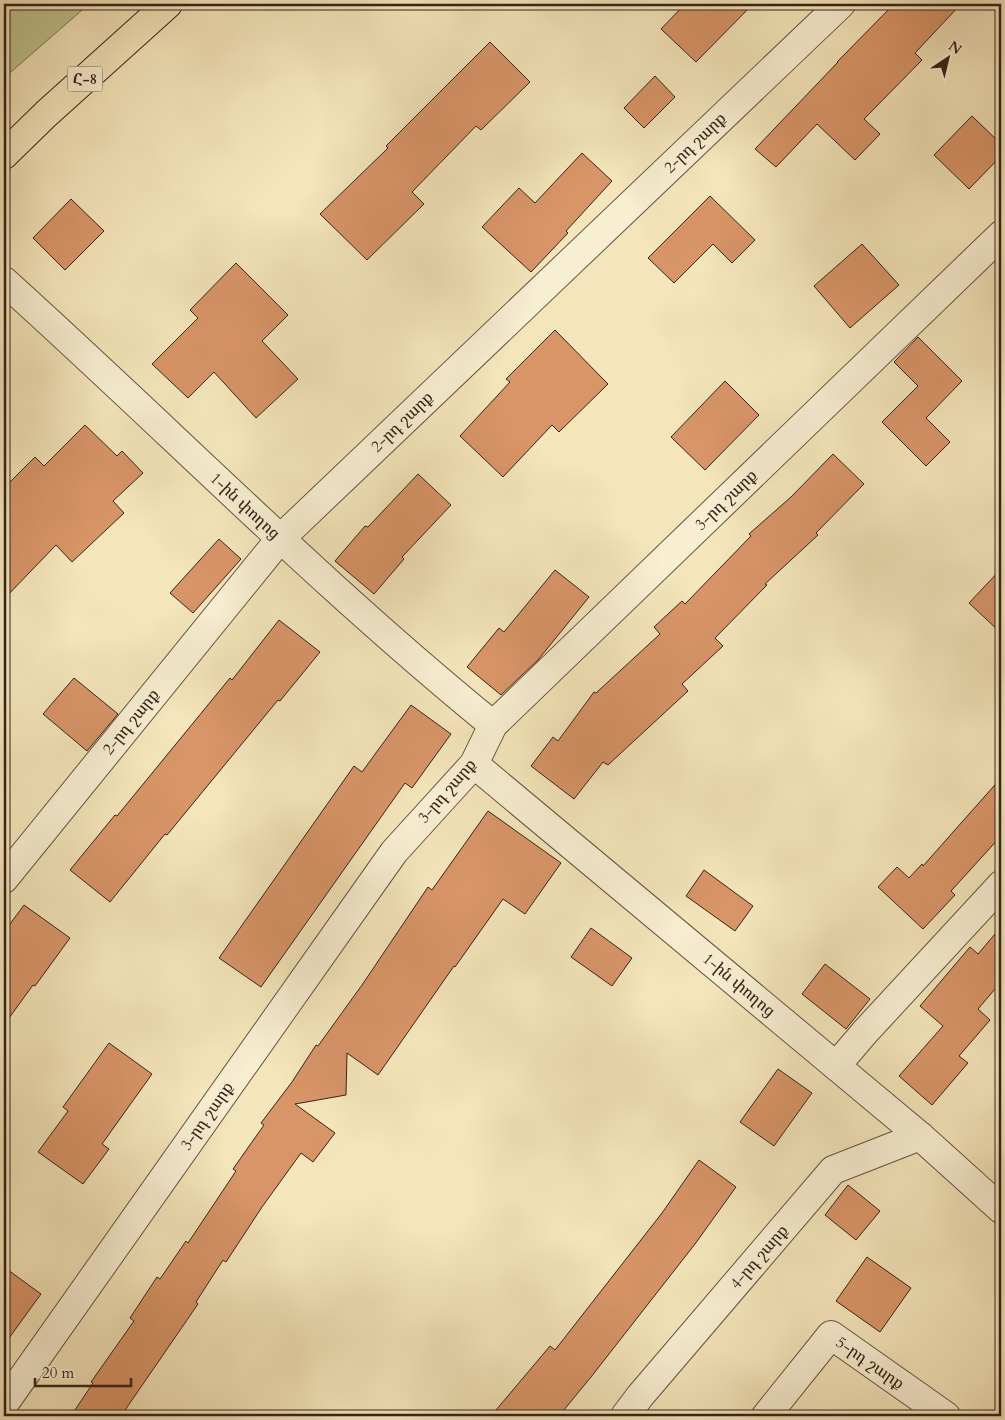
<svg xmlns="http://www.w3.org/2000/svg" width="1005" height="1420" viewBox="0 0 1005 1420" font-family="Cardo,'Noto Serif Armenian',serif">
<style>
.green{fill:#c1c38c;stroke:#7b7353}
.building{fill:#d89568;stroke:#35231a}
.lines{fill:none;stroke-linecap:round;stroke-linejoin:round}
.minor-casing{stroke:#655442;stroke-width:30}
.primary-casing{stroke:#35231a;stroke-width:30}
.minor{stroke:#f8eed2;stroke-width:28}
.primary{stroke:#f4e5ba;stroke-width:28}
.labels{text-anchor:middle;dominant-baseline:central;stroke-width:4.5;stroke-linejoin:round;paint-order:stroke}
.shield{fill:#f8eed2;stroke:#706051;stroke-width:1}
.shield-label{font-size:15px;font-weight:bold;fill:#35231a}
.street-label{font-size:16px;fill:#35231a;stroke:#f8eed2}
</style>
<rect width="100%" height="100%" fill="#f4e5ba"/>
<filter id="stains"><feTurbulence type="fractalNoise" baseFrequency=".004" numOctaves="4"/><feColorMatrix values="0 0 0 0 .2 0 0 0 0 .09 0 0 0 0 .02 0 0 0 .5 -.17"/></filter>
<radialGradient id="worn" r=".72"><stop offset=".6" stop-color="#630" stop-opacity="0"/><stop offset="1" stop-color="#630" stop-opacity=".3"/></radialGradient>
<polygon class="green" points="4,4 89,4 4,78"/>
<g class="building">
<polygon points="685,4 753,4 696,62 661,29"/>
<polygon points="894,4 961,4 915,53 922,60 864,119 880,134 855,160 817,124 776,167 755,149 838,62 837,62"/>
<polygon points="490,42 530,82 481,130 476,126 412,192 424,204 367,260 320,214 388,148 386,146"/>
<polygon points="655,76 675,97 644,128 624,108"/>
<polygon points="972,116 1001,144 1001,156 969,189 934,155"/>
<polygon points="582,153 612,181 566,231 568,233 531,272 482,227 519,188 535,203"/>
<polygon points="710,196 755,240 732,263 713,244 674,283 648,258"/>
<polygon points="71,199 104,231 65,270 33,238"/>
<polygon points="862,244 899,285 850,328 814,286"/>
<polygon points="236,263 288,315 262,341 298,379 256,418 214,372 188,398 152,364 198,318 190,310"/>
<polygon points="555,330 608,384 559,432 552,425 503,477 460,436 510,382 506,379"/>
<polygon points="918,337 962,381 926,418 950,442 926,466 882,422 918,386 894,362"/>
<polygon points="725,381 759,415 705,470 671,437"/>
<polygon points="85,425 117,456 122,451 143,473 113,501 124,513 72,562 56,545 4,599 4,488 35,457 44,466"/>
<polygon points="833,454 864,484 816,533 818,535 765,584 767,585 715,638 723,646 682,684 688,691 608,765 603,762 574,799 531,766 553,737 558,741 594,692 596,693 660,634 654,627 682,601 685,604 751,536 749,534 791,497"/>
<polygon points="418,474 451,505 402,557 404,559 374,594 335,561 365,526 368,527"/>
<polygon points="219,539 241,559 193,613 170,593"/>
<polygon points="1001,569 1001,633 969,603"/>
<polygon points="555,570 589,597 538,660 501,695 467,667 499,628 504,632"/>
<polygon points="279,620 320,652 280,701 278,700 167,835 165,834 110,902 70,870 115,815 117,816 230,678 232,680"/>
<polygon points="74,678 118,714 87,751 43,714"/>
<polygon points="411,705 451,734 412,788 405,783 261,987 219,958 354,766 362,772"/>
<polygon points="1001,778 1001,836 951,891 955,895 923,929 878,887 897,867 909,878 922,864 923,866"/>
<polygon points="488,811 561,863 525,914 503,899 455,967 454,966 378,1075 347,1053 346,1095 295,1104 335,1133 313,1162 301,1153 262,1207 226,1262 223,1260 196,1302 198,1304 121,1416 71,1416 93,1383 91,1382 134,1321 130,1318 157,1277 160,1279 186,1241 188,1243 236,1171 233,1169 264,1125 261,1123 292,1082 316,1045 318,1046 362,985 428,887 432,890"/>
<polygon points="704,870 753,906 735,931 686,896"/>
<polygon points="24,905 70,938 35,986 33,985 4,1025 4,932"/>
<polygon points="1001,927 1001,982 978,1009 990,1020 959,1056 968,1063 932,1105 899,1076 943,1026 920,1006 970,947 978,954"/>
<polygon points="591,928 632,958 612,986 571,957"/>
<polygon points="825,964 870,999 846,1029 802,994"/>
<polygon points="109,1043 152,1074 102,1144 109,1149 83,1184 38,1152 68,1111 63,1107"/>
<polygon points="778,1069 812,1093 774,1146 740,1122"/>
<polygon points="699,1160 736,1187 695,1244 591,1377 559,1416 491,1416 550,1346 555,1350 662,1213"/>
<polygon points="848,1185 880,1211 856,1240 825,1215"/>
<polygon points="867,1257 911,1288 880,1332 836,1301"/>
<polygon points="4,1267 41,1294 4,1345"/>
</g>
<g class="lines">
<defs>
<g id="minor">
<path d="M 4,281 C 167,428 322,586 493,725"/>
<polyline points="474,764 920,1136 1001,1209"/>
<polyline points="4,879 280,539 841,4"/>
<polyline points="836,1066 865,1032 1001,885"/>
<polyline points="4,1404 394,852 474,764 493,725 1001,235"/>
<polyline points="625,1416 640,1396 833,1170 920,1136"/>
<polyline points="766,1416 831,1335 946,1416"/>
</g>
<polyline id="primary" points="4,155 46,114 168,4"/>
</defs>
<use href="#minor" class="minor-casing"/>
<use href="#primary" class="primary-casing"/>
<use href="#minor" class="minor"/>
<use href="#primary" class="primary"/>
</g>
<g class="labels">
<rect class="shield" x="67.5" y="66.5" width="35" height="25" rx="4"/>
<g class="shield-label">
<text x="85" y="79">Հ-8</text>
</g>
<g class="street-label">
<text transform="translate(695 143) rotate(-44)">2-րդ շարք</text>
<text transform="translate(402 422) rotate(-44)">2-րդ շարք</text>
<text transform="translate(726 500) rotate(-44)">3-րդ շարք</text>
<text transform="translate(245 506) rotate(43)">1-ին փողոց</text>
<text transform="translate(131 722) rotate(-51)">2-րդ շարք</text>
<text transform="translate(447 791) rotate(-49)">3-րդ շարք</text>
<text transform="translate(739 985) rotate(40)">1-ին փողոց</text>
<text transform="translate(207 1116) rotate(-55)">3-րդ շարք</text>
<text transform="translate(759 1257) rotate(-49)">4-րդ շարք</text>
<text transform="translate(870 1363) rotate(35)">5-րդ շարք</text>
</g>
</g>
<rect width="1005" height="1420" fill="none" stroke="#f4e5ba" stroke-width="20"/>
<rect x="5" y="5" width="995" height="1410" fill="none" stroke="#35231a" stroke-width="2.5"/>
<rect x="10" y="10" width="985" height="1400" fill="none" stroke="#35231a"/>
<g transform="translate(948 58) rotate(35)" stroke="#f8eed2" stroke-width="4" paint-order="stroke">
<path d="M0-4L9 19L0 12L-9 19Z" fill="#35231a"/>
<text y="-8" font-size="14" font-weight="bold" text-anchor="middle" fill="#35231a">N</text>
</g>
<path d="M35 1378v8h96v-8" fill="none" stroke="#35231a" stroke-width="2.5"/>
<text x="42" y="1378" font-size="15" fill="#35231a" stroke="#f8eed2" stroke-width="4" paint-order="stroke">20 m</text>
<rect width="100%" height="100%" filter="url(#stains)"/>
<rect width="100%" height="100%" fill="url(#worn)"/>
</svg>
